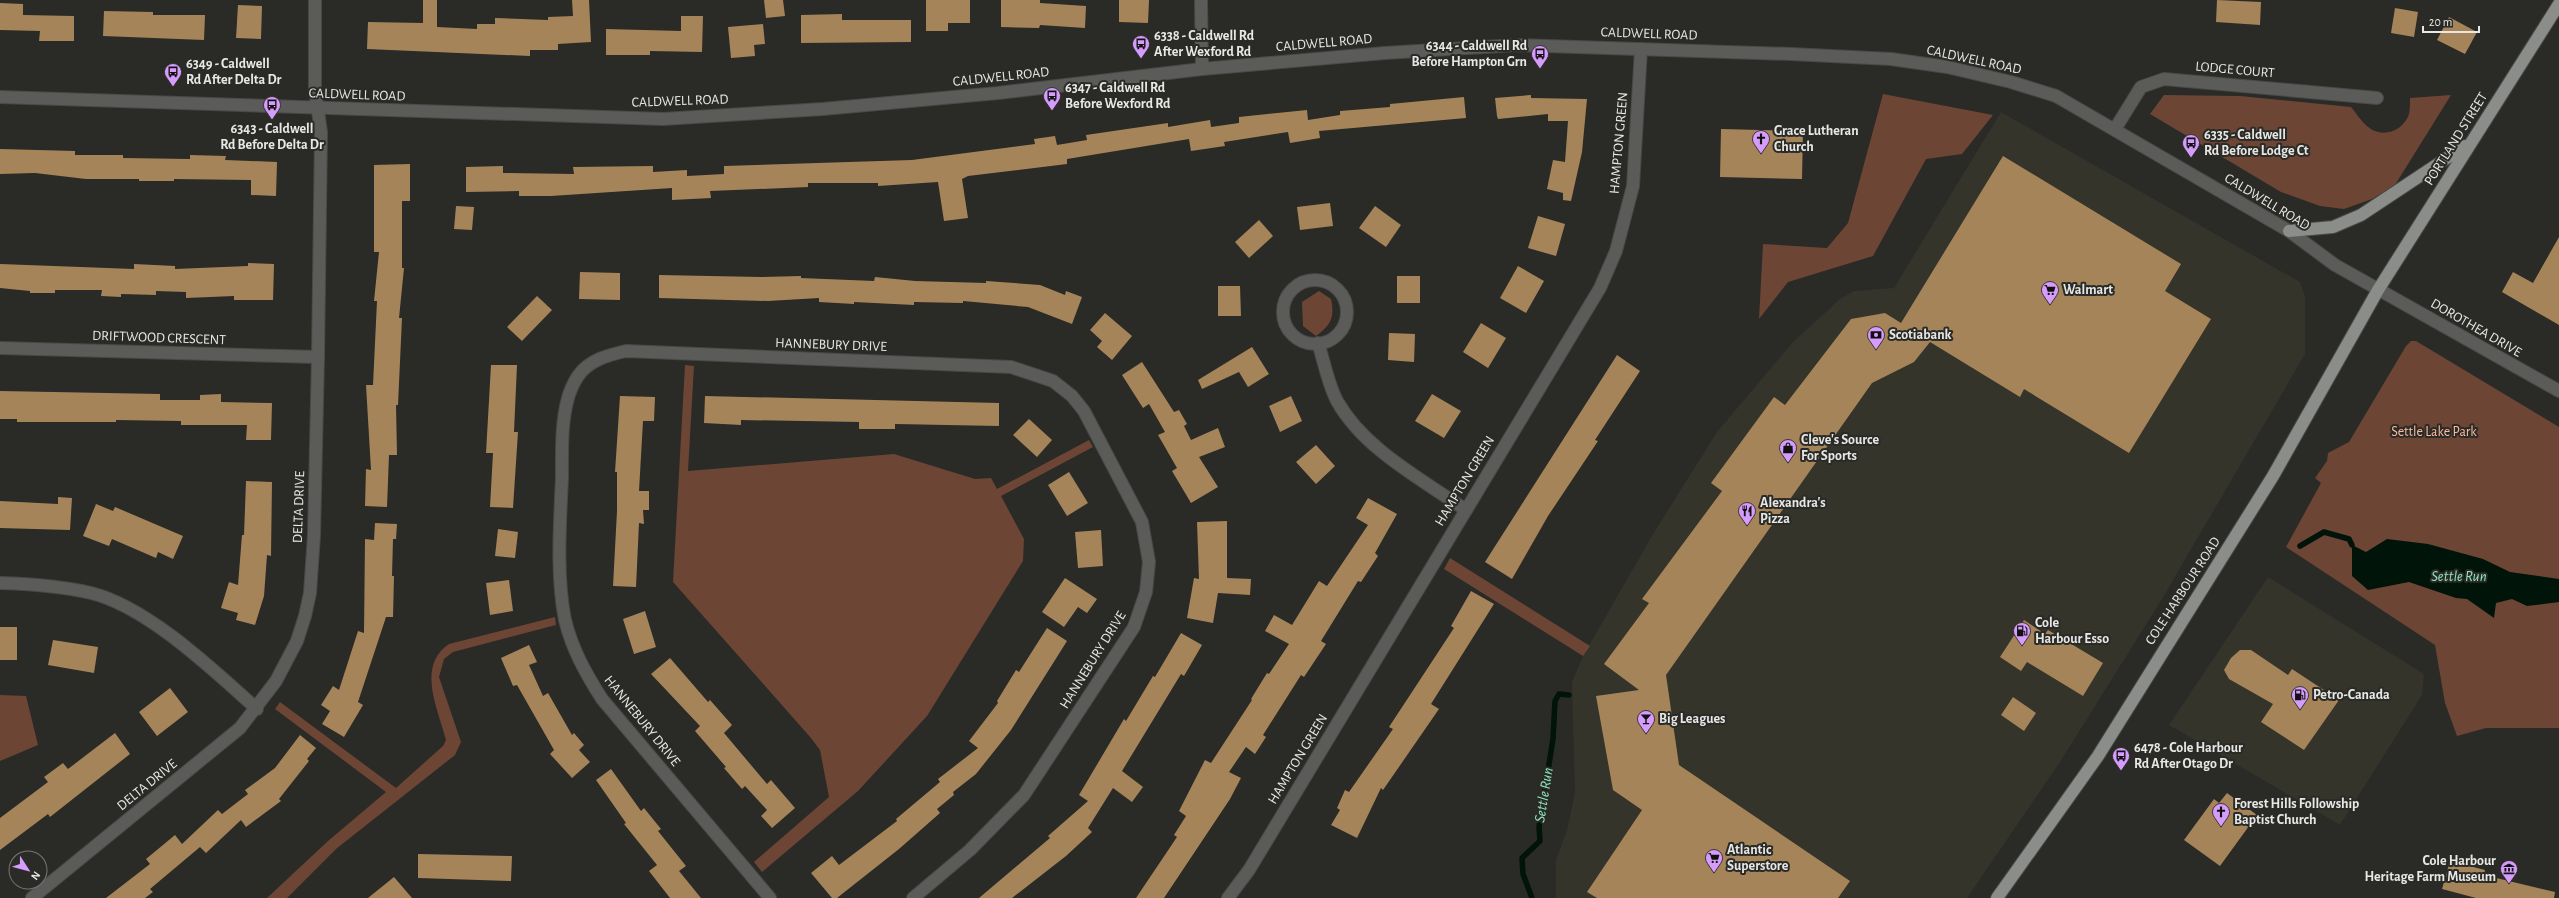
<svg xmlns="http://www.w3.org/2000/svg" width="2559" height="898" viewBox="0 0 2559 898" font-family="'Alegreya Sans',sans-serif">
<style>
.built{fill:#35342b}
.green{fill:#6d4535}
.water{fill:#001409}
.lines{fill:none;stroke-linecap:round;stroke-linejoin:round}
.stream{stroke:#001409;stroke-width:5.5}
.building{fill:#a68459}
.minor-casing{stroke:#484845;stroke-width:14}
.major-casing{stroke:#484845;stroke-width:14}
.minor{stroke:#5b5c5a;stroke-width:12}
.major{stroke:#8b8d8a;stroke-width:12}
.labels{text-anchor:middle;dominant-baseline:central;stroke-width:4;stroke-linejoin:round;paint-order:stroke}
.street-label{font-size:14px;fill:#e7e7e5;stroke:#2a2a27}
.poi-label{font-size:14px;font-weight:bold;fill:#e7e7e5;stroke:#2a2a27;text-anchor:start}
.park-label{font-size:14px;fill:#fcbca3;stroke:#2a2a27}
.water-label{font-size:15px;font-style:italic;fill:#8fe7bf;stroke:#2a2a27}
</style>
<rect width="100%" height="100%" fill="#2a2a27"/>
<g class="built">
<polygon points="2001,112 2300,282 2305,296 2305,354 2162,599 2060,762 1967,898 1556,898 1556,860 1567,830 1575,793 1572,682 1583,656 1653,534 1717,432 1792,343 1840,299 1854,291 1894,288"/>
<polygon points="2268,577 2424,674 2422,695 2340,825 2169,725"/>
</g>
<g class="green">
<polygon points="1883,94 1993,115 1962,154 1926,159 1873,256 1788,282 1759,319 1763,244 1827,248 1848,223"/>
<path d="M 2164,95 L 2240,96 L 2351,107 C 2356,113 2361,121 2367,126 C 2381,139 2403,132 2409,114 C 2410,109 2410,103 2410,98 L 2451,95 L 2395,185 L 2372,199 L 2344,209 L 2320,206 L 2281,192 L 2150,114 Z"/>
<path d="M 1319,291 L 1331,299 C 1335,317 1331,325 1316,336 L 1303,326 L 1302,302 Z"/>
<polygon points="2411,341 2416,341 2559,427 2559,728 2486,728 2457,736 2445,703 2435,645 2286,547 2321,483 2315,478 2327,461 2328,453 2349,442 2406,346"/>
<polygon points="685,365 694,366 688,471 894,454 975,479 991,478 997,489 1089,440 1093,447 1001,496 1024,539 1023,561 927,716 858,791 762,872 754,862 829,797 820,750 811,738 673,582"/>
<polygon points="1450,558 1590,646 1583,656 1444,569"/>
<path d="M 555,617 L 556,625 L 453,652 L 444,659 L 439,677 L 461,742 L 455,755 L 336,849 L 287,898 L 267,898 L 328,841 L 386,792 L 275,709 L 280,702 L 396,788 L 443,746 L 446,740 C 438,709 416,666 449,644 Z"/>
<polygon points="0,695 26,696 38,745 0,761"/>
</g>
<polygon class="water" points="2387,539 2428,544 2483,559 2510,572 2559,579 2559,602 2527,606 2512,599 2496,603 2494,618 2467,599 2456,598 2409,582 2368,590 2352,576 2352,545 2366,552"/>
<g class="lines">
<g class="stream">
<polyline points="2300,546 2324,532 2349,539 2352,545"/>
<polyline points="1532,898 1523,874 1522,858 1540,841 1539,827 1553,739 1555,701 1559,694 1569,695"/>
</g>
</g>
<g class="building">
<polygon points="423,0 437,0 437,27 477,29 477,24 495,24 495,18 548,20 548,17 573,16 572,0 589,0 591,42 558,44 558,50 530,50 530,56 367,49 368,22 423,23"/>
<polygon points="764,0 783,0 785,16 766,18"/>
<polygon points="926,0 970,0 970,23 948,23 948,31 926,31"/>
<polygon points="1001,0 1040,0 1040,3 1086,6 1085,28 1040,25 1039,28 1001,27"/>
<polygon points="1119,0 1149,0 1148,23 1119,22"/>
<polygon points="2217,0 2261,2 2260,25 2216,22"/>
<polygon points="0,3 23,4 23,15 74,16 74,41 39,41 40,31 0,30"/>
<polygon points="238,5 262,6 261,39 236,38"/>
<polygon points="2395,8 2418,12 2414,37 2391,33"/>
<polygon points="104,11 153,12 153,15 205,15 204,40 103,36"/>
<polygon points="842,14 842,20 911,20 911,42 801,43 801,15"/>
<polygon points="681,16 703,16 702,52 650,51 650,55 606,55 606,29 681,31"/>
<polygon points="2449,17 2477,32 2465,54 2437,40"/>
<polygon points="763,24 765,44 754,45 755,56 731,58 728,27"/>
<polygon points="1531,95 1531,98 1587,99 1582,152 1571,201 1563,200 1563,193 1547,189 1553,160 1565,162 1568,121 1548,121 1548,114 1498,119 1497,116 1495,98"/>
<polygon points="1464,97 1466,118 1319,131 1320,138 1290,143 1288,132 1224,142 1225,146 1191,151 1189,139 1067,159 1067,164 968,176 962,179 968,218 944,221 938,182 878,186 878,183 808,183 808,187 710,191 711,198 672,200 672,188 551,196 519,196 519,191 466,192 466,167 503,166 503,173 574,174 573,167 653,166 653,172 687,170 687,176 724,174 724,166 912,160 1035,144 1034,139 1055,136 1057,145 1087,140 1086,135 1168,123 1168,127 1210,120 1211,127 1239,123 1239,117 1307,110 1308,120 1340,115 1340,111 1390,107 1390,104"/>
<polygon points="1721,129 1803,131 1802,179 1720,177"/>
<polygon points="0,149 75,151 75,155 123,155 123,158 190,159 190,155 226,156 225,160 277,162 276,196 251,195 251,180 174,179 174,181 139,181 139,179 86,179 35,173 0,174"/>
<polygon points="2003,156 2181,264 2165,291 2211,319 2129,453 2024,389 2020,397 1930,342 1914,362 1872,383 1666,675 1679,765 1850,881 1838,898 1597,898 1587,892 1642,810 1613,790 1596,696 1639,690 1604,664 1649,603 1642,599 1722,491 1711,483 1774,397 1785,405 1851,319 1885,313 1901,323"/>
<polygon points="410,164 410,201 402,201 402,268 404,268 399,318 402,318 398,405 396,405 397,455 389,455 387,507 365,506 366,469 371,470 366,385 373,385 377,301 374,301 379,252 374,252 374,165"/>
<polygon points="1330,203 1333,226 1300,230 1297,207"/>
<polygon points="456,206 474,207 472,230 454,229"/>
<polygon points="1375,206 1401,225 1386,247 1359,228"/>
<polygon points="1538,216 1565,224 1556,256 1528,248"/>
<polygon points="1259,220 1273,236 1249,258 1235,242"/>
<polygon points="2559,237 2559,325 2502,292 2513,272 2533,283"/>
<polygon points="248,263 274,264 273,300 234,300 234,296 186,298 186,292 156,291 156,295 121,294 121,297 101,296 102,290 55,290 55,293 30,293 30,291 0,288 0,264 134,269 134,264 175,266 175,269 248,266"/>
<polygon points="1518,266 1544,281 1526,313 1500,298"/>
<polygon points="580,272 620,273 620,300 579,299"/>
<polygon points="659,275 761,277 801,276 801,278 874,281 875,277 915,281 986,283 986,281 1040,285 1065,295 1066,291 1082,297 1072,324 1028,307 963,301 963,303 914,302 914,305 854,302 854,304 819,302 819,298 768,301 659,298"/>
<rect x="1397" y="276" width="23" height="27"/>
<polygon points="1218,286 1240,286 1241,316 1218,316"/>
<polygon points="537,296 552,310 522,341 507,327"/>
<polygon points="1105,313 1132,336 1112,360 1097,347 1102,341 1090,330"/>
<polygon points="1481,323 1506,338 1488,368 1463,352"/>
<polygon points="1389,333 1415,334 1414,362 1388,360"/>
<polygon points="1252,347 1269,374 1248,387 1239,372 1202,389 1198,380"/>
<polygon points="1617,355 1640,371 1595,440 1598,441 1548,516 1512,579 1485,562"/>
<polygon points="1142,362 1174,412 1179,410 1187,424 1184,426 1191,440 1218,428 1225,447 1199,457 1218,487 1191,503 1172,471 1177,468 1158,435 1165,432 1149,404 1143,408 1122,375"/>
<polygon points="491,365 517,365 514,432 518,432 513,508 490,507 493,453 486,453"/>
<polygon points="0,391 160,394 160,400 200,400 200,395 221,394 221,402 272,403 271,440 246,440 247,425 181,425 181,421 116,420 116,422 17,422 17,419 0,419"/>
<polygon points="1432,394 1461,411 1444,438 1415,421"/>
<polygon points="620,396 655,397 654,421 643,421 639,491 649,491 649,510 643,510 644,524 639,523 636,587 613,586 617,511 617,472 615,472"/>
<polygon points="705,396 999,403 999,426 895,424 895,429 859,429 859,422 741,420 741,425 704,423"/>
<polygon points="1291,396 1302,421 1280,432 1269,406"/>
<polygon points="1029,419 1052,440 1037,457 1013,435"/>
<polygon points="1316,445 1335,466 1316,484 1296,462"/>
<polygon points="1069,472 1088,503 1067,516 1048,485"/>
<polygon points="246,481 272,482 271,556 267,555 264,596 255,625 236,620 238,613 221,608 229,582 238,585 242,535 244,535"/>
<polygon points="58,497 72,498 70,530 0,528 0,501 58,504"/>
<polygon points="1368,498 1397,514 1375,553 1378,556 1361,582 1358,581 1321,641 1326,644 1304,677 1301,675 1263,735 1266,737 1255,754 1246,747 1229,772 1241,778 1230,799 1164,898 1136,898 1177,837 1174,835 1186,816 1179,811 1205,760 1211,763 1252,700 1251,699 1267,673 1269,674 1289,644 1265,631 1274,615 1292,625 1319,581 1327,586 1368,525 1356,518"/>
<polygon points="96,504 113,511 115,507 183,536 173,559 158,552 156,558 112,539 109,546 83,536"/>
<polygon points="1227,521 1227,578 1251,579 1250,595 1218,593 1213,623 1187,618 1194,578 1199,579 1197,522"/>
<polygon points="375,523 397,524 396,539 393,539 392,576 394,576 393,617 386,617 358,702 363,705 344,737 322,724 330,711 321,705 333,686 339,690 358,631 364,633 365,539 374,540"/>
<polygon points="498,529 518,532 515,558 495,556"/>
<polygon points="1101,530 1103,566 1078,568 1075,532"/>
<polygon points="1065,578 1097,599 1087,613 1078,607 1064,627 1042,612"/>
<polygon points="509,580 513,611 490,615 486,583"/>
<polygon points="1471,591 1494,604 1431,704 1439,709 1383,790 1381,788 1357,838 1331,825 1340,810 1337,808 1345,790 1349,792 1393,729 1389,727 1454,628 1451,626"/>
<polygon points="645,611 656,647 634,654 623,619"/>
<polygon points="2024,620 2045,634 2048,630 2103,663 2083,696 2027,662 2021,671 2000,657"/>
<rect x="0" y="627" width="17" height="33"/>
<polygon points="1047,628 1067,641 1011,730 976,774 953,792 954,795 937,809 940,813 899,849 837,898 832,898 811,873 832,856 839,865 897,821 896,819 940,782 938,779 978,748 969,741 998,703 997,701 1016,670 1019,672"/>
<polygon points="1181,633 1202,645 1184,676 1181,674 1122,771 1143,787 1132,802 1113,788 1088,828 1092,832 1066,856 1012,898 979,898 1050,838 1048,836 1088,801 1079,795 1124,719 1126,721 1153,676 1155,677"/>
<polygon points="53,640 98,647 94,673 48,665"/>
<polygon points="529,645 537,662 529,665 543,696 548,693 572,735 574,733 584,745 579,750 590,762 572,778 550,754 554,750 517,685 513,686 501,658"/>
<polygon points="2240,650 2251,650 2288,675 2292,669 2339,700 2304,750 2261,722 2273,704 2229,679 2224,670 2231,658"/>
<polygon points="670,658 708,702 710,700 732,725 724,733 767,784 771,780 795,808 772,828 761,816 767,810 745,786 742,789 724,768 726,767 695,731 700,726 651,674"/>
<polygon points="170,688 188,712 157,736 139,712"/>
<polygon points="2013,697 2036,713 2024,731 2001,715"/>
<polygon points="115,733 130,754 50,817 48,814 0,850 0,818 48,782 44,777 63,763 68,769"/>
<polygon points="300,735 316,748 307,759 309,761 279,799 281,801 246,827 241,820 206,853 200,847 150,889 153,892 145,898 106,898 150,864 146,859 175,835 182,844 218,810 222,814 248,794 245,790 275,768"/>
<polygon points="611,769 641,811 644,808 661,829 658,831 686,866 679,871 701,898 670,898 649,871 657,865 624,824 626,823 596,780"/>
<polygon points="2227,793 2257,815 2220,866 2184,840 2214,799 2219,803"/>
<polygon points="418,854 512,856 511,881 418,878"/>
<polygon points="2450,861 2485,870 2484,875 2555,892 2554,898 2476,898 2442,889"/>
<polygon points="394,877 412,898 368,898"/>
</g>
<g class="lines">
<defs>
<g id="minor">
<polyline points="1201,0 1202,69"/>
<polyline points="0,97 663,119 823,109 998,93 1202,69 1385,53 1516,45 1791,54 1891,59 1947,67 2011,82 2056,96 2289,231 2335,265 2559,391"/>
<polyline points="2115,129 2141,87 2164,79 2377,98"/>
<circle cx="1315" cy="312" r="32"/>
<path d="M 1318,343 C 1324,361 1328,384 1337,401 C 1364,449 1421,479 1466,510"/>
<polyline points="0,348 318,357"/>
<path d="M 0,583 C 30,584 62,586 91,593 C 148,607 213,670 257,709"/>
<polyline points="32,898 240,728 276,681 297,641 305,616 310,593 314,535 318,357 321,132 315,90 315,0"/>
<path d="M 770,898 L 602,699 C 586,674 572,649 565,620 C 556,575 560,523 562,477 C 562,451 561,423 568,398 C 570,391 574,382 578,376 C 589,360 608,355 626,351 L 1011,367 L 1053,381 L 1072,396 L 1084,411 L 1142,522 L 1149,562 L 1146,592 L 1134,627 L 1024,795 L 970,850 L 913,898"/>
<polyline points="1228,898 1249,870 1600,288 1616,251 1633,186 1641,49"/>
</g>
<g id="major">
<polyline points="2289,231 2333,227 2361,215 2465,146"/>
<polyline points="1997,898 2098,756 2273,476 2378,290 2559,4"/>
</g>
</defs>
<use href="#minor" class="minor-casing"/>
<use href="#major" class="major-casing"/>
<use href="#minor" class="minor"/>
<use href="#major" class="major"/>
</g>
<defs>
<symbol id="bus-pin" viewBox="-11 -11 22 30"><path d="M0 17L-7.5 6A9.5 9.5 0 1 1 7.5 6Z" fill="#d59cfb" stroke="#2a2a27"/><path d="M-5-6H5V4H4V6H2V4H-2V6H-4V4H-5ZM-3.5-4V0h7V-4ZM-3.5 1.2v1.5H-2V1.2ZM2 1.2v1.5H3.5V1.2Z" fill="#111"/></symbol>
<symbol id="church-pin" viewBox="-11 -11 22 30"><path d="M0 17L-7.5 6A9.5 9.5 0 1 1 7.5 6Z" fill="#d59cfb" stroke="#2a2a27"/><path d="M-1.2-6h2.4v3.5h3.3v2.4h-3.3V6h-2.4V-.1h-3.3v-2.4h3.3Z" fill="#111"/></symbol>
<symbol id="supermarket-pin" viewBox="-11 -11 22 30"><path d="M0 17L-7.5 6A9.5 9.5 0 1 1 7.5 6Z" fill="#d59cfb" stroke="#2a2a27"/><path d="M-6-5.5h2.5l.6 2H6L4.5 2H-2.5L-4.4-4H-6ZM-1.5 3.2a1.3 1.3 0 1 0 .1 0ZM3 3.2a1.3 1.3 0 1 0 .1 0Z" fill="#111"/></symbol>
<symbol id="bank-pin" viewBox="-11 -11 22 30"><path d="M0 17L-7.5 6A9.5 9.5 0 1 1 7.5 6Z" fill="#d59cfb" stroke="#2a2a27"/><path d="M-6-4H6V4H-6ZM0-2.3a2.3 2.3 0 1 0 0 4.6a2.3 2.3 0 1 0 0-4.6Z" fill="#111"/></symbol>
<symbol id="shop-pin" viewBox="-11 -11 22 30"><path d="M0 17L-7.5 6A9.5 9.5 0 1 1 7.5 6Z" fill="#d59cfb" stroke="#2a2a27"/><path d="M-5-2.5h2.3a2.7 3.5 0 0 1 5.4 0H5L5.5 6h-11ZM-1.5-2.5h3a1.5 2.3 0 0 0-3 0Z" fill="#111"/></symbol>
<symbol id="restaurant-pin" viewBox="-11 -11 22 30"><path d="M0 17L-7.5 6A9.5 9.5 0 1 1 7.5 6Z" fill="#d59cfb" stroke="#2a2a27"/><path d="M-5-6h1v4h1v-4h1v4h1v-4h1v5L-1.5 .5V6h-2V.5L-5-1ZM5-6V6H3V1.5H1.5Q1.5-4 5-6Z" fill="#111"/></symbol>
<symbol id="fuel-pin" viewBox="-11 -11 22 30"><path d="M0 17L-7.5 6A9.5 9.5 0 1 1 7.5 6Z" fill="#d59cfb" stroke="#2a2a27"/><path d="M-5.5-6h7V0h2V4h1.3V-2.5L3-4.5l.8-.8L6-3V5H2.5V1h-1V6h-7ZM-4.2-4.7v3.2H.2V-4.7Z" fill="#111"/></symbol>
<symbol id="bar-pin" viewBox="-11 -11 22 30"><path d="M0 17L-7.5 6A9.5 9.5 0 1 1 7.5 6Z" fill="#d59cfb" stroke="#2a2a27"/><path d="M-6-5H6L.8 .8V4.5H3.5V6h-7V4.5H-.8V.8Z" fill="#111"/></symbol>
<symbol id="museum-pin" viewBox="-11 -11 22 30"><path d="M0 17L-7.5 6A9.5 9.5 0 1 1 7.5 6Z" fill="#d59cfb" stroke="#2a2a27"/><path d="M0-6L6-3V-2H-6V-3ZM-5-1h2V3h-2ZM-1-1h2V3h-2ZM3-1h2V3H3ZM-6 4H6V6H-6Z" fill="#111"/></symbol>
</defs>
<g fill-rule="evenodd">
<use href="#bus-pin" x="1131" y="34" width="20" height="27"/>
<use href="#bus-pin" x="1530" y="44" width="20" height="27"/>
<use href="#bus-pin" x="163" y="62" width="20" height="27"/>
<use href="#bus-pin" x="1042" y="86" width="20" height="27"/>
<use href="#bus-pin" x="262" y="95" width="20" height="27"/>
<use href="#church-pin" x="1751" y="129" width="20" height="27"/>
<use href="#bus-pin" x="2181" y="133" width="20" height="27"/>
<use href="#supermarket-pin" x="2040" y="280" width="20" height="27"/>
<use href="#bank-pin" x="1866" y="325" width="20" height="27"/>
<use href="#shop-pin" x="1778" y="438" width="20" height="27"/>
<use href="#restaurant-pin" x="1737" y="501" width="20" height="27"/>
<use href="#fuel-pin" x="2012" y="621" width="20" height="27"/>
<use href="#fuel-pin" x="2290" y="685" width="20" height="27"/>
<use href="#bar-pin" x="1636" y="709" width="20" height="27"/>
<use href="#bus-pin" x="2111" y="746" width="20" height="27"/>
<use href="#church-pin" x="2211" y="802" width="20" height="27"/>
<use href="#supermarket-pin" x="1704" y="848" width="20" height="27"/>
<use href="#museum-pin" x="2499" y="859" width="20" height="27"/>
</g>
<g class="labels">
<g class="street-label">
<text transform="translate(1649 34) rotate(2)">CALDWELL ROAD</text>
<text transform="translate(1324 43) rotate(-5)">CALDWELL ROAD</text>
<text transform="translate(1974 60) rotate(12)">CALDWELL ROAD</text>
<text transform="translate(2235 70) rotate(5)">LODGE COURT</text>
<text transform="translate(1001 77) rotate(-6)">CALDWELL ROAD</text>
<text transform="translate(357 95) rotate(2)">CALDWELL ROAD</text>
<text transform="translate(680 101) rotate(-2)">CALDWELL ROAD</text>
<text transform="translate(2456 139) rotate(-58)">PORTLAND STREET</text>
<text transform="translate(1619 143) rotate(-85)">HAMPTON GREEN</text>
<text transform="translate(2267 202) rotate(31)">CALDWELL ROAD</text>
<text transform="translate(2476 328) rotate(30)">DOROTHEA DRIVE</text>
<text transform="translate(159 338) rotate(2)">DRIFTWOOD CRESCENT</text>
<text transform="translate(831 345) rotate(2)">HANNEBURY DRIVE</text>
<text transform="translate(1465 481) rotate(-59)">HAMPTON GREEN</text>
<text transform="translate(299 507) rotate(-88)">DELTA DRIVE</text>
<text transform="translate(2183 591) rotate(-57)">COLE HARBOUR ROAD</text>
<text transform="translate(1093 660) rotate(-58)">HANNEBURY DRIVE</text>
<text transform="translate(642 721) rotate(51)">HANNEBURY DRIVE</text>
<text transform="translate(1298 759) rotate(-59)">HAMPTON GREEN</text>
<text transform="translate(147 785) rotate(-39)">DELTA DRIVE</text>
</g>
<g class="poi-label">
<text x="1154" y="36">6338 - Caldwell Rd<tspan x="1154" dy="16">After Wexford Rd</tspan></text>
<text x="1527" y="46" text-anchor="end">6344 - Caldwell Rd<tspan x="1527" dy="16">Before Hampton Grn</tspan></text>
<text x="186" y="64">6349 - Caldwell<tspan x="186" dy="16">Rd After Delta Dr</tspan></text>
<text x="1065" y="88">6347 - Caldwell Rd<tspan x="1065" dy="16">Before Wexford Rd</tspan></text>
<text x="272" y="129" text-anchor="middle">6343 - Caldwell<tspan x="272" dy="16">Rd Before Delta Dr</tspan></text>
<text x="1774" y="131">Grace Lutheran<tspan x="1774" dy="16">Church</tspan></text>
<text x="2204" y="135">6335 - Caldwell<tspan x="2204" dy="16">Rd Before Lodge Ct</tspan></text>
<text x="2063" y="290">Walmart</text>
<text x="1889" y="335">Scotiabank</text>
<text x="1801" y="440">Cleve's Source<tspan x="1801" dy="16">For Sports</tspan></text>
<text x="1760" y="503">Alexandra's<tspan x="1760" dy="16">Pizza</tspan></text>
<text x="2035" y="623">Cole<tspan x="2035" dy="16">Harbour Esso</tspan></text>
<text x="2313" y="695">Petro-Canada</text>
<text x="1659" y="719">Big Leagues</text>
<text x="2134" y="748">6478 - Cole Harbour<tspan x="2134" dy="16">Rd After Otago Dr</tspan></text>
<text x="2234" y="804">Forest Hills Followship<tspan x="2234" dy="16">Baptist Church</tspan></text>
<text x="1727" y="850">Atlantic<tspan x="1727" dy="16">Superstore</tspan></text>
<text x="2496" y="861" text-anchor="end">Cole Harbour<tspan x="2496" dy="16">Heritage Farm Museum</tspan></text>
</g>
<g class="park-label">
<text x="2434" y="432">Settle Lake Park</text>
</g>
<g class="water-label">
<text x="2459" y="576">Settle Run</text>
<text transform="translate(1544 795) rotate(-81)">Settle Run</text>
</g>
</g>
<g transform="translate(28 870) rotate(126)"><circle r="19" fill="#2a2a27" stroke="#767673"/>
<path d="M0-3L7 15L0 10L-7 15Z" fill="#d59cfb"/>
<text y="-6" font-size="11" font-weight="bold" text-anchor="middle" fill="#e7e7e5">N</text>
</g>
<path d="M2423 26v6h56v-6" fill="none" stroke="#e7e7e5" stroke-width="2"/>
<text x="2429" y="26" font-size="12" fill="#e7e7e5" stroke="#2a2a27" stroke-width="3" paint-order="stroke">20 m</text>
</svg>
